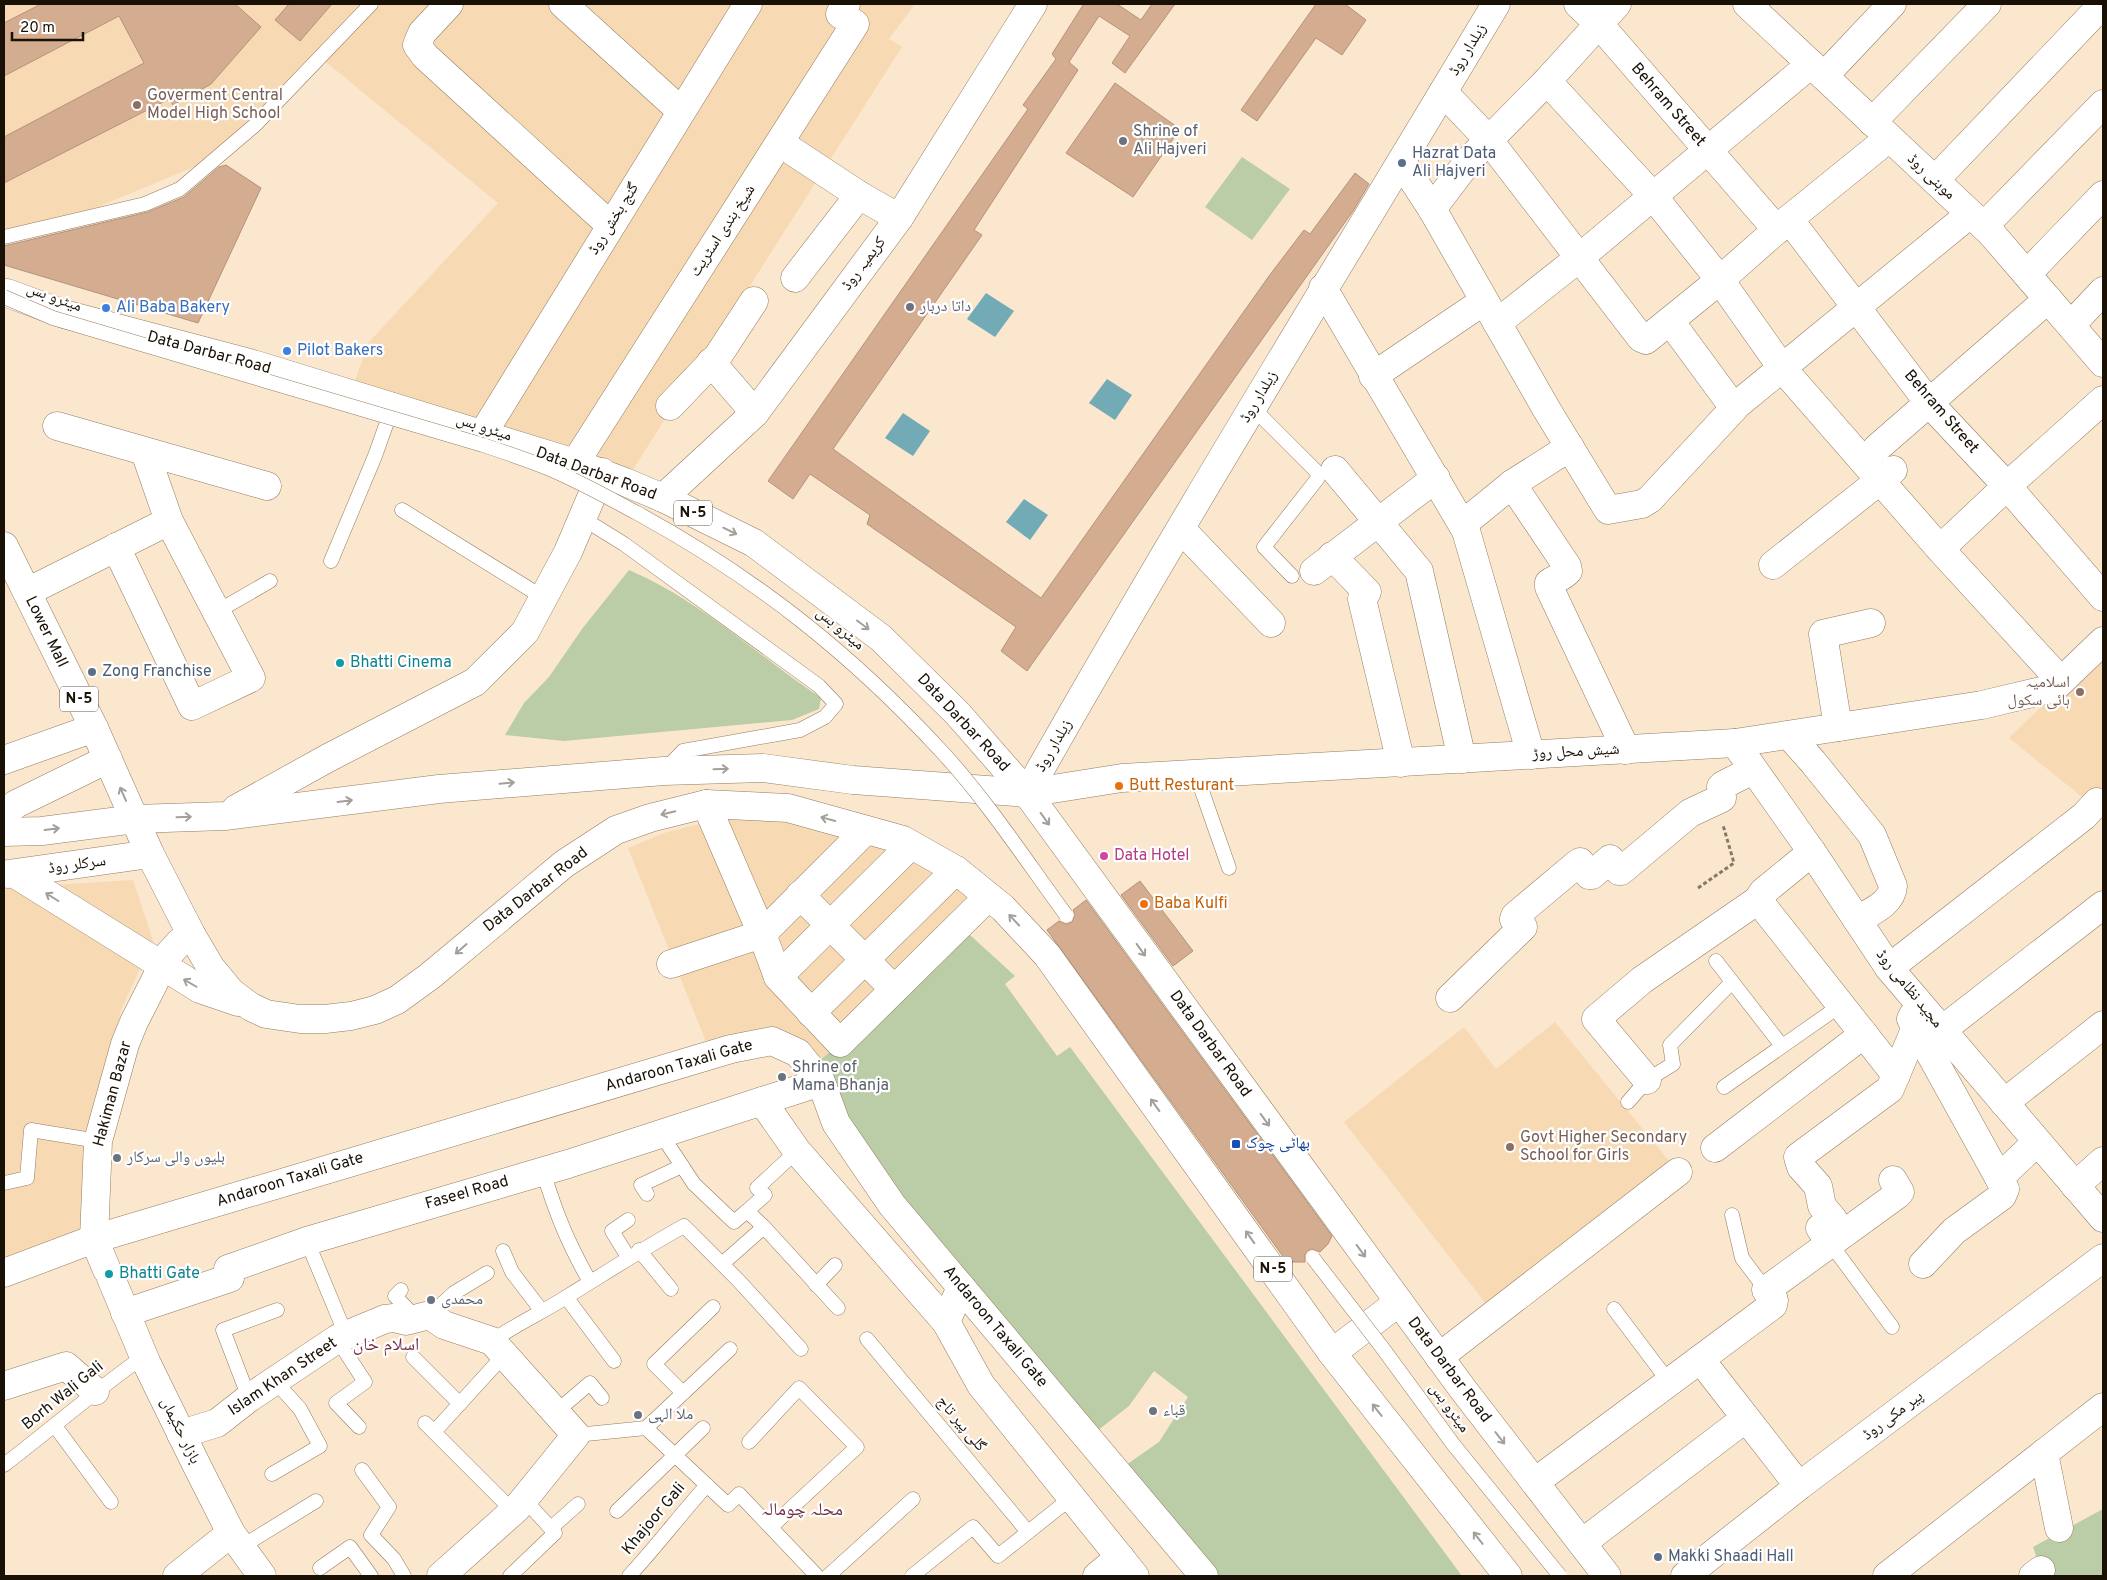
<svg xmlns="http://www.w3.org/2000/svg" width="2107" height="1580" viewBox="0 0 2107 1580" font-family="Overpass,'Noto Naskh Arabic',sans-serif">
<style>
.built{fill:#f7dab4}
.green{fill:#bacda6}
.water{fill:#72aab6}
.building{fill:#d4ac8f;stroke:#b3937d}
.lines{fill:none;stroke-linecap:round;stroke-linejoin:round}
.lane-casing{stroke:#927c5f;stroke-width:15}
.street-casing{stroke:#927c5f;stroke-width:29}
.secondary-casing{stroke:#927c5f;stroke-width:29}
.primary-casing{stroke:#927c5f;stroke-width:29}
.path{stroke:#877967;stroke-width:3;stroke-dasharray:4 2.5;stroke-linecap:butt}
.lane{stroke:#fff;stroke-width:14}
.street{stroke:#fff;stroke-width:28}
.secondary{stroke:#fff;stroke-width:28}
.primary{stroke:#fff;stroke-width:28}
.lane-bridge-casing{stroke:#927c5f;stroke-width:15;stroke-linecap:butt}
.lane-bridge{stroke:#fff;stroke-width:14}
.oneway{stroke:#a3a09b}
.education-dot{fill:#8d6e63;stroke:#fff;stroke-width:2}
.worship-dot{fill:#6b7280;stroke:#fff;stroke-width:2}
.service-dot{fill:#5c6f8a;stroke:#fff;stroke-width:2}
.shop-dot{fill:#3f7fe0;stroke:#fff;stroke-width:2}
.culture-dot{fill:#0f9aa8;stroke:#fff;stroke-width:2}
.food-dot{fill:#e8710a;stroke:#fff;stroke-width:2}
.hotel-dot{fill:#d1479c;stroke:#fff;stroke-width:2}
.transit-dot{fill:#1a4fb4;stroke:#fff;stroke-width:2}
.labels{text-anchor:middle;dominant-baseline:central;stroke-width:4.5;stroke-linejoin:round;paint-order:stroke}
.shield{fill:#fff;stroke:#5e5851;stroke-width:1}
.shield-label{font-size:15px;font-weight:bold;fill:#191106}
.street-label{font-size:16px;fill:#191106;stroke:#fff}
.education-label{font-size:16px;fill:#785e54;stroke:#fff;text-anchor:start}
.worship-label{font-size:16px;fill:#5b616d;stroke:#fff;text-anchor:start}
.service-label{font-size:16px;fill:#4e5e75;stroke:#fff;text-anchor:start}
.shop-label{font-size:16px;fill:#366cbe;stroke:#fff;text-anchor:start}
.culture-label{font-size:16px;fill:#0d838f;stroke:#fff;text-anchor:start}
.food-label{font-size:16px;fill:#c56008;stroke:#fff;text-anchor:start}
.hotel-label{font-size:16px;fill:#b23c85;stroke:#fff;text-anchor:start}
.transit-label{font-size:16px;fill:#164399;stroke:#fff;text-anchor:start}
.neighbourhood-label{font-size:18px;fill:#763046;stroke:#fff}
</style>
<rect width="100%" height="100%" fill="#fbe7ce"/>
<g class="built">
<polygon points="4,4 915,4 889,39 902,47 625,482 350,394 369,342 498,203 316,54 223,155 4,246"/>
<polygon points="2103,646 2103,814 2009,738"/>
<polygon points="738,814 851,825 988,897 840,1043 810,1069 798,1053 711,1054 628,848 664,833"/>
<polygon points="133,880 153,940 121,1010 98,1141 94,1239 4,1273 4,888"/>
<polygon points="1555,1022 1678,1172 1494,1314 1344,1122 1464,1027 1496,1069"/>
</g>
<g class="green">
<polygon points="1242,157 1290,189 1252,240 1205,207"/>
<path d="M 629,570 C 701,601 757,655 821,698 L 819,709 L 792,720 L 564,741 L 505,735 L 524,703 L 549,677 L 582,629 Z"/>
<polygon points="959,925 1015,976 1005,984 1057,1056 1070,1047 1462,1576 1204,1576 1116,1472 1159,1442 1188,1397 1154,1371 1129,1406 1088,1438 892,1205 810,1069 840,1043"/>
<polygon points="2103,1509 2103,1576 2043,1576 2033,1547"/>
</g>
<g class="water">
<polygon points="986,293 1014,311 995,337 967,319"/>
<polygon points="1107,379 1132,395 1115,420 1089,403"/>
<polygon points="903,413 930,431 913,456 885,438"/>
<polygon points="1024,499 1048,515 1030,540 1006,522"/>
</g>
<g class="building">
<polygon points="41,4 235,4 261,27 211,84 173,105 169,99 4,183 4,137 144,63 119,16 4,76 4,23"/>
<polygon points="289,4 332,4 300,41 275,20"/>
<polygon points="1080,4 1117,4 1141,20 1152,4 1175,4 1125,73 1112,63 1130,36 1099,16 1069,62 1078,70 974,230 982,235 833,449 1041,598 1269,276 1304,230 1310,234 1355,173 1369,184 1353,211 1027,671 1001,651 1016,627 867,524 870,515 810,474 793,499 768,481 1028,109 1023,105 1056,59 1052,54 1083,5"/>
<polygon points="1316,4 1345,4 1366,20 1342,55 1316,38 1257,121 1241,110"/>
<polygon points="1115,83 1180,129 1133,197 1066,153"/>
<polygon points="226,165 261,188 198,323 4,265 4,246 148,212 184,197 219,167"/>
<polygon points="1140,881 1193,951 1173,966 1121,895"/>
<polygon points="1086,900 1332,1236 1328,1244 1320,1252 1312,1249 1307,1251 1305,1255 1305,1262 1287,1262 1047,930 1059,921 1066,924 1072,922 1075,915 1073,910"/>
</g>
<g class="lines">
<defs>
<g id="lane">
<polyline points="4,237 145,204 180,189 255,125 371,4"/>
<polyline points="1252,407 1317,472 1318,478 1264,547 1292,576"/>
<polyline points="402,510 544,598"/>
<polyline points="582,518 624,544 819,686 836,704 825,717 800,730 683,751 664,771"/>
<polyline points="331,561 375,456 392,408"/>
<polyline points="218,611 270,581"/>
<polyline points="1196,774 1229,868"/>
<polyline points="1716,961 1782,1046"/>
<polyline points="1724,1087 1841,1005"/>
<polyline points="1628,1102 1647,1080 1673,1064 1670,1045 1732,982"/>
<polyline points="661,1134 694,1184 734,1222 747,1211 764,1227"/>
<path d="M 543,1171 C 556,1214 568,1243 590,1282"/>
<polyline points="4,1183 27,1178 31,1130 98,1141"/>
<polyline points="647,1194 641,1185 682,1166"/>
<polyline points="747,1211 765,1195 757,1188 797,1151"/>
<polyline points="1732,1215 1742,1258 1766,1290"/>
<polyline points="628,1220 612,1231 628,1257"/>
<polyline points="307,1241 346,1335"/>
<polyline points="1830,1243 1892,1327"/>
<polyline points="639,1250 671,1289"/>
<polyline points="503,1251 512,1272 541,1310"/>
<polyline points="722,1264 764,1227 838,1308"/>
<polyline points="816,1285 835,1265"/>
<polyline points="401,1290 395,1296 417,1319"/>
<polyline points="566,1297 614,1361"/>
<polyline points="1614,1309 1669,1382"/>
<polyline points="430,1315 454,1293 487,1273"/>
<polyline points="337,1339 365,1382 336,1403 359,1427"/>
<polyline points="867,1339 1028,1532"/>
<path d="M 492,1341 C 516,1324 543,1312 568,1296 C 607,1272 644,1248 684,1226 L 738,1280 L 801,1349"/>
<polyline points="505,1354 434,1432 513,1511"/>
<polyline points="413,1357 460,1404"/>
<polyline points="683,1393 654,1364 713,1307"/>
<polyline points="249,1398 223,1330 277,1310"/>
<polyline points="556,1412 590,1383 602,1398"/>
<polyline points="425,1423 434,1432"/>
<polyline points="55,1426 111,1502"/>
<polyline points="646,1428 730,1349"/>
<polyline points="576,1435 646,1428 728,1505 739,1494 817,1576"/>
<polyline points="749,1442 799,1388 857,1447 771,1527"/>
<path d="M 4,1465 C 51,1429 96,1390 144,1356"/>
<polyline points="362,1470 389,1507 371,1535 394,1559 404,1576"/>
<polyline points="272,1474 320,1446 300,1409 275,1381"/>
<polyline points="617,1511 703,1428"/>
<polyline points="551,1528 578,1504"/>
<polyline points="241,1547 316,1501"/>
<polyline points="320,1568 350,1547 371,1576"/>
<polyline points="510,1576 555,1533 524,1499"/>
<path d="M 629,1576 C 656,1547 680,1515 707,1485"/>
<polyline points="828,1576 913,1499"/>
<polyline points="912,1576 973,1527 998,1556 1071,1498"/>
</g>
<g id="street">
<polyline points="449,4 422,33 417,45 425,56 610,225"/>
<polyline points="563,4 681,111"/>
<polyline points="1578,4 1598,23 1777,230"/>
<polyline points="1824,76 1892,4"/>
<polyline points="1547,81 1653,196 1720,280 1782,368 1940,549 2061,681"/>
<polyline points="1443,92 1488,139 1641,338 1646,340 1720,280 1789,219 1889,138"/>
<polyline points="1872,122 1987,4"/>
<polyline points="780,143 859,195 899,218"/>
<polyline points="1402,163 1432,209 1547,410 1608,510 1642,504 1650,499 1738,404 1970,214"/>
<polyline points="1935,180 2103,4"/>
<polyline points="1432,209 1470,159 1547,81 1617,4"/>
<polyline points="1789,219 1929,403 2007,486 2103,597"/>
<polyline points="1984,226 2103,104"/>
<polyline points="2027,274 2103,195"/>
<polyline points="795,278 859,195"/>
<polyline points="1323,288 1466,531 1531,755"/>
<polyline points="1670,321 1734,408"/>
<polyline points="1497,323 1579,258 1811,64"/>
<polyline points="2071,325 2103,291"/>
<polyline points="711,362 755,413"/>
<polyline points="1373,376 1484,301"/>
<polyline points="670,406 718,356 754,301"/>
<polyline points="57,426 267,486"/>
<polyline points="482,435 748,4"/>
<polyline points="1877,448 2048,299"/>
<polyline points="575,463 855,24 840,14 846,4"/>
<polyline points="1335,470 1419,571 1462,759"/>
<path d="M 1512,484 L 1567,566 L 1568,571 C 1562,578 1555,578 1549,583 L 1549,587 L 1626,750"/>
<polyline points="1463,524 1512,484 1570,447"/>
<polyline points="1181,529 1271,623"/>
<polyline points="116,547 192,706 251,678 169,521 145,452"/>
<polyline points="1940,549 2007,486 2103,400"/>
<polyline points="1332,556 1367,592 1362,599 1401,763"/>
<polyline points="1773,565 1893,470"/>
<polyline points="1314,571 1436,478"/>
<polyline points="27,592 169,521"/>
<polyline points="1838,727 1823,634 1871,623"/>
<path d="M 1789,735 L 1813,762 L 1872,835 L 1893,886 C 1892,904 1870,912 1857,920"/>
<polyline points="4,760 94,728"/>
<polyline points="706,804 762,934 778,977 840,1043 988,897"/>
<polyline points="1812,852 1763,892 1758,900 1896,1075"/>
<polyline points="800,895 894,989"/>
<polyline points="671,964 762,934 866,830"/>
<polyline points="1889,968 2084,816 2097,802"/>
<polyline points="778,977 911,845"/>
<polyline points="1450,998 1523,927 1514,919 1515,916 1577,864 1580,862 1589,875 1592,875 1610,859 1619,871 1621,871 1690,813 1722,798 1721,787 1723,785 1753,770"/>
<polyline points="811,1013 956,870"/>
<polyline points="1913,1015 1911,1019 1999,1178"/>
<polyline points="1942,1030 2103,905"/>
<polyline points="1647,1080 1596,1019 1642,980 1758,900"/>
<polyline points="762,1101 797,1151 946,1322"/>
<polyline points="2004,1103 2103,1025"/>
<polyline points="1715,1148 1864,1034"/>
<polyline points="2075,1186 2103,1161"/>
<polyline points="1830,1243 1820,1228 1833,1219 1822,1206 1818,1186 1801,1167 1798,1157 1890,1089 1916,1027"/>
<polyline points="1923,1264 1954,1231 2002,1196 2005,1189 1999,1178 2037,1142"/>
<polyline points="4,1273 94,1239 731,1049 772,1041 798,1053 821,1082 836,1123 892,1205 1204,1576"/>
<polyline points="961,1287 946,1322 981,1385 1135,1576"/>
<polyline points="125,1313 230,1278 228,1269 307,1241 568,1164 821,1082"/>
<polyline points="1439,1357 1678,1172"/>
<polyline points="1700,1359 1799,1486"/>
<polyline points="4,1386 66,1366 95,1391"/>
<polyline points="181,1434 217,1423 249,1398 337,1339 385,1319 394,1318 406,1321 430,1315 444,1325 492,1341 576,1435 517,1508 441,1576"/>
<polyline points="2044,1453 2059,1528"/>
<polyline points="1535,1482 1773,1305 1774,1300 1766,1290 1897,1195 1900,1192 1893,1180"/>
<polyline points="1582,1543 1746,1418"/>
<polyline points="177,1576 231,1533"/>
<polyline points="1097,1576 1120,1557"/>
<polyline points="1887,1576 2103,1407"/>
<polyline points="2033,1576 2041,1570"/>
</g>
<g id="secondary">
<polyline points="1747,4 1991,233 2103,363"/>
<polyline points="663,498 755,413 899,218 1033,4"/>
<polyline points="1735,743 1812,852 1889,968 2103,1218"/>
<polyline points="1027,793 1122,778 1735,743 1982,705 2054,688 2103,641"/>
<path d="M 1027,793 C 1177,527 1339,266 1496,4"/>
<polyline points="107,1270 94,1239 98,1141 125,1044 134,1022 168,955 179,943 191,934"/>
<polyline points="111,1278 147,1364 198,1468 231,1533 262,1576"/>
<polyline points="1685,1576 1799,1486 2103,1258"/>
</g>
<g id="primary">
<polyline points="7,293 64,314 253,364 575,463 625,482 663,498 754,543 881,638 958,714 1027,793 1462,1388 1607,1576"/>
<polyline points="4,546 94,728 150,854 191,934 211,968 231,992 251,1007 266,1014 300,1019 325,1019 351,1016 375,1010 397,1000 430,976 564,864 616,830 650,818 706,804 788,808 903,840 956,870 1003,908 1047,955 1332,1353 1508,1576"/>
<polyline points="236,809 328,758 475,682 525,632 568,552 602,472"/>
<polyline points="4,813 16,804 108,759"/>
<polyline points="4,832 42,831 135,819 225,816 439,789 664,771 763,768 853,780 1027,793"/>
<polyline points="8,874 150,854"/>
<polyline points="15,874 200,989 238,1002"/>
<polyline points="1332,1353 1399,1302"/>
</g>
</defs>
<use href="#lane" class="lane-casing"/>
<use href="#street" class="street-casing"/>
<use href="#secondary" class="secondary-casing"/>
<use href="#primary" class="primary-casing"/>
<polyline class="path" points="1698,888 1734,863 1723,825"/>
<use href="#lane" class="lane"/>
<use href="#street" class="street"/>
<use href="#secondary" class="secondary"/>
<use href="#primary" class="primary"/>
<defs>
<g id="lane-bridge">
<path d="M 4,297 L 53,318 L 483,445 C 504,452 525,459 545,467 C 577,480 607,497 637,513 C 756,578 852,654 943,753 C 988,802 1027,862 1066,915"/>
<polyline points="1313,1258 1381,1346 1453,1444 1560,1576"/>
</g>
</defs>
<use href="#lane-bridge" class="lane-bridge-casing"/>
<use href="#lane-bridge" class="lane-bridge"/>
</g>
<defs><path id="oneway-shaft" d="M-6 0H5M1.5-3L5.5 0L1.5 3" fill="none" stroke-width="1.6" stroke-linecap="round" stroke-linejoin="round" transform="scale(1.25)"/></defs>
<g class="oneway">
<use href="#oneway-shaft" transform="translate(730 531) rotate(26)"/>
<use href="#oneway-shaft" transform="translate(863 625) rotate(37)"/>
<use href="#oneway-shaft" transform="translate(721 769) rotate(-2)"/>
<use href="#oneway-shaft" transform="translate(507 783) rotate(-5)"/>
<use href="#oneway-shaft" transform="translate(123 794) rotate(-114)"/>
<use href="#oneway-shaft" transform="translate(345 801) rotate(-7)"/>
<use href="#oneway-shaft" transform="translate(668 813) rotate(166)"/>
<use href="#oneway-shaft" transform="translate(184 817) rotate(-2)"/>
<use href="#oneway-shaft" transform="translate(828 819) rotate(-165)"/>
<use href="#oneway-shaft" transform="translate(1045 819) rotate(54)"/>
<use href="#oneway-shaft" transform="translate(52 829) rotate(-7)"/>
<use href="#oneway-shaft" transform="translate(52 897) rotate(-148)"/>
<use href="#oneway-shaft" transform="translate(1014 920) rotate(-133)"/>
<use href="#oneway-shaft" transform="translate(461 949) rotate(139)"/>
<use href="#oneway-shaft" transform="translate(1141 950) rotate(54)"/>
<use href="#oneway-shaft" transform="translate(190 983) rotate(-150)"/>
<use href="#oneway-shaft" transform="translate(1155 1105) rotate(-126)"/>
<use href="#oneway-shaft" transform="translate(1265 1120) rotate(54)"/>
<use href="#oneway-shaft" transform="translate(1250 1237) rotate(-125)"/>
<use href="#oneway-shaft" transform="translate(1361 1251) rotate(54)"/>
<use href="#oneway-shaft" transform="translate(1377 1410) rotate(-128)"/>
<use href="#oneway-shaft" transform="translate(1500 1438) rotate(52)"/>
<use href="#oneway-shaft" transform="translate(1478 1538) rotate(-128)"/>
</g>
<g class="education-dot">
<circle cx="137" cy="105" r="5"/>
<circle cx="2080" cy="692" r="5"/>
<circle cx="1510" cy="1147" r="5"/>
</g>
<g class="worship-dot">
<circle cx="1123" cy="141" r="5"/>
<circle cx="910" cy="307" r="5"/>
<circle cx="782" cy="1077" r="5"/>
<circle cx="117" cy="1158" r="5"/>
<circle cx="431" cy="1300" r="5"/>
<circle cx="1153" cy="1411" r="5"/>
<circle cx="638" cy="1415" r="5"/>
</g>
<g class="service-dot">
<circle cx="1402" cy="163" r="5"/>
<circle cx="92" cy="672" r="5"/>
<circle cx="1658" cy="1557" r="5"/>
</g>
<g class="shop-dot">
<circle cx="106" cy="308" r="5"/>
<circle cx="287" cy="351" r="5"/>
</g>
<g class="culture-dot">
<circle cx="340" cy="663" r="5"/>
<circle cx="109" cy="1274" r="5"/>
</g>
<g class="food-dot">
<circle cx="1119" cy="786" r="5"/>
<circle cx="1144" cy="904" r="5"/>
</g>
<circle class="hotel-dot" cx="1104" cy="856" r="5"/>
<rect class="transit-dot" x="1231" y="1139" width="10" height="10" rx="2.5"/>
<g class="labels">
<g class="shield">
<rect x="674" y="500.5" width="38" height="25" rx="4"/>
<rect x="60" y="686.5" width="38" height="25" rx="4"/>
<rect x="1254" y="1256.5" width="38" height="25" rx="4"/>
</g>
<g class="shield-label">
<text x="693" y="513">N-5</text>
<text x="79" y="699">N-5</text>
<text x="1273" y="1269">N-5</text>
</g>
<g class="street-label">
<text transform="translate(1468 50) rotate(-59)">زیلدار روڈ</text>
<text transform="translate(1668 105) rotate(49)">Behram Street</text>
<text transform="translate(1931 177) rotate(43)">موہنی روڈ</text>
<text transform="translate(614 219) rotate(-58)">گنج بخش روڈ</text>
<text transform="translate(723 231) rotate(-57)">شیخ ہندی اسٹریٹ</text>
<text transform="translate(864 264) rotate(-53)">کریمیہ روڈ</text>
<text transform="translate(54 298) rotate(20)">میٹرو بس</text>
<text transform="translate(209 353) rotate(15)">Data Darbar Road</text>
<text transform="translate(1259 397) rotate(-59)">زیلدار روڈ</text>
<text transform="translate(1941 412) rotate(49)">Behram Street</text>
<text transform="translate(484 428) rotate(18)">میٹرو بس</text>
<text transform="translate(596 474) rotate(20)">Data Darbar Road</text>
<text transform="translate(840 629) rotate(40)">میٹرو بس</text>
<text transform="translate(46 632) rotate(64)">Lower Mall</text>
<text transform="translate(963 723) rotate(47)">Data Darbar Road</text>
<text transform="translate(1054 746) rotate(-60)">زیلدار روڈ</text>
<text transform="translate(1576 752) rotate(-3)">شیش محل روڑ</text>
<text transform="translate(77 865) rotate(-8)">سرکلر روڈ</text>
<text transform="translate(536 890) rotate(-38)">Data Darbar Road</text>
<text transform="translate(1909 989) rotate(51)">مجید نظامی روڈ</text>
<text transform="translate(1210 1044) rotate(54)">Data Darbar Road</text>
<text transform="translate(679 1066) rotate(-16)">Andaroon Taxali Gate</text>
<text transform="translate(113 1094) rotate(-75)">Hakiman Bazar</text>
<text transform="translate(290 1180) rotate(-17)">Andaroon Taxali Gate</text>
<text transform="translate(467 1193) rotate(-16)">Faseel Road</text>
<text transform="translate(995 1327) rotate(50)">Andaroon Taxali Gate</text>
<text transform="translate(1449 1370) rotate(53)">Data Darbar Road</text>
<text transform="translate(283 1377) rotate(-34)">Islam Khan Street</text>
<text transform="translate(63 1396) rotate(-39)">Borh Wali Gali</text>
<text transform="translate(1449 1408) rotate(54)">میٹرو بس</text>
<text transform="translate(1893 1416) rotate(-37)">پیر مکی روڈ</text>
<text transform="translate(961 1424) rotate(50)">گلی پیر تاج</text>
<text transform="translate(180 1431) rotate(64)">بازار حکیماں</text>
<text transform="translate(654 1519) rotate(-50)">Khajoor Gali</text>
</g>
<g class="education-label">
<text x="147" y="96">Goverment Central<tspan x="147" dy="18">Model High School</tspan></text>
<text x="2070" y="683" text-anchor="end">اسلامیہ<tspan x="2070" dy="18">ہائی سکول</tspan></text>
<text x="1520" y="1138">Govt Higher Secondary<tspan x="1520" dy="18">School for Girls</tspan></text>
</g>
<g class="worship-label">
<text x="1133" y="132">Shrine of<tspan x="1133" dy="18">Ali Hajveri</tspan></text>
<text x="920" y="307">داتا دربار</text>
<text x="792" y="1068">Shrine of<tspan x="792" dy="18">Mama Bhanja</tspan></text>
<text x="127" y="1158">بلیوں والی سرکار</text>
<text x="441" y="1300">محمدی</text>
<text x="1163" y="1411">قباء</text>
<text x="648" y="1415">ملا الہی</text>
</g>
<g class="service-label">
<text x="1412" y="154">Hazrat Data<tspan x="1412" dy="18">Ali Hajveri</tspan></text>
<text x="102" y="672">Zong Franchise</text>
<text x="1668" y="1557">Makki Shaadi Hall</text>
</g>
<g class="shop-label">
<text x="116" y="308">Ali Baba Bakery</text>
<text x="297" y="351">Pilot Bakers</text>
</g>
<g class="culture-label">
<text x="350" y="663">Bhatti Cinema</text>
<text x="119" y="1274">Bhatti Gate</text>
</g>
<g class="food-label">
<text x="1129" y="786">Butt Resturant</text>
<text x="1154" y="904">Baba Kulfi</text>
</g>
<g class="hotel-label">
<text x="1114" y="856">Data Hotel</text>
</g>
<g class="transit-label">
<text x="1246" y="1144">بھاٹی چوک</text>
</g>
<g class="neighbourhood-label">
<text x="386" y="1345">اسلام خان</text>
<text x="802" y="1510">محلہ چومالہ</text>
</g>
</g>
<rect width="2107" height="1580" fill="none" stroke="#191106" stroke-width="10"/>
<path d="M12 32v8h71v-8" fill="none" stroke="#191106" stroke-width="2.5"/>
<text x="20" y="32" font-size="15" fill="#191106" stroke="#ffffff" stroke-width="4" paint-order="stroke">20 m</text>
</svg>
